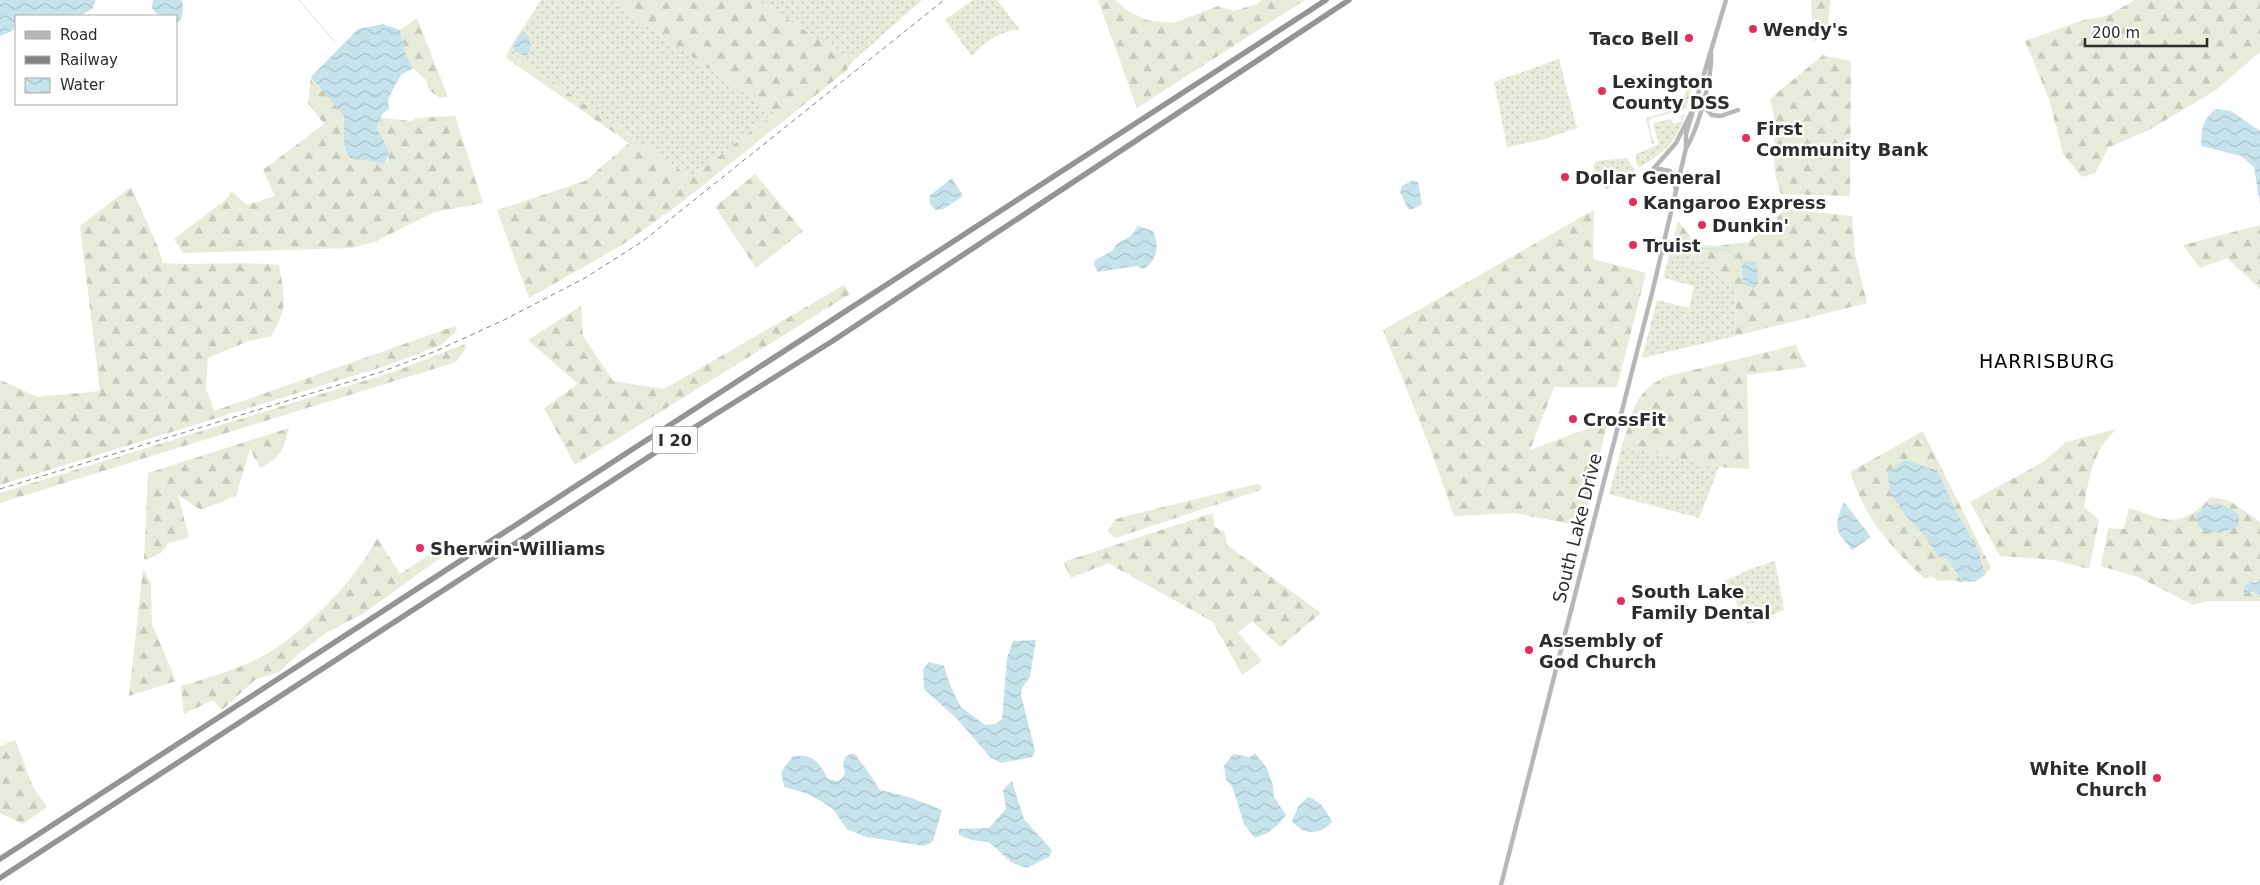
<svg xmlns="http://www.w3.org/2000/svg" width="2260" height="885" viewBox="0 0 2260 885" font-family="'DejaVu Sans',sans-serif">
<style>
.grass{fill:url(#grass-dots)}
.forest{fill:url(#forest-firs)}
.water{fill:url(#water-waves)}
.lines{fill:none;stroke-linecap:round;stroke-linejoin:round}
.stream{stroke:#c6e3eb;stroke-width:1}
.secondary{stroke:#b7b7b7;stroke-width:4.5}
.motorway{stroke:#949494;stroke-width:5.5}
.rail{stroke:#828282;stroke-width:1;stroke-dasharray:5 4;stroke-linecap:butt}
.poi-dot{fill:#e72d5b;stroke:#fff;stroke-width:2}
.labels{text-anchor:middle;dominant-baseline:central;stroke-width:5;stroke-linejoin:round;paint-order:stroke}
.shield{fill:#fff;stroke:#6c6c6c;stroke-width:1}
.shield-label{font-size:16px;font-weight:bold;fill:#2d2d2d}
.poi-label{font-size:18px;font-weight:bold;fill:#2d2d2d;stroke:#fff;text-anchor:start}
.street-label{font-size:18px;fill:#2d2d2d;stroke:#fff}
.neighbourhood-label{font-size:19px;letter-spacing:1px;fill:#000;stroke:#fff}
</style>
<defs>
<pattern id="grass-dots" width="8" height="8" patternUnits="userSpaceOnUse" patternTransform="scale(1.25)"><rect width="8" height="8" fill="#e6ebda"/><path d="M2 2h.1M6 6h.1" fill="none" stroke="#c6cabb" stroke-width="1.8" stroke-linecap="round"/></pattern>
<pattern id="forest-firs" width="22" height="20" patternUnits="userSpaceOnUse" patternTransform="scale(1.25)"><rect width="22" height="20" fill="#e6ebda"/><path d="M5 1l3.5 6h-7zM16 11l3.5 6h-7z" fill="#c6cabb"/></pattern>
<pattern id="water-waves" width="16" height="10" patternUnits="userSpaceOnUse" patternTransform="scale(1.25)"><rect width="16" height="10" fill="#c6e3eb"/><path d="M0 5q4-4 8 0t8 0" fill="none" stroke="#aac3ca"/></pattern>
</defs>
<rect width="100%" height="100%" fill="#fff"/>
<g class="grass">
<polygon points="541,0 609,0 774,113 691,178 508,51"/>
<polygon points="757,0 922,0 853,61"/>
<path d="M 972,0 L 997,0 L 1020,30 C 1002,30 983,43 972,56 L 945,20 Z"/>
<polygon points="1559,59 1577,128 1545,139 1507,147 1494,82"/>
<polygon points="1692,87 1686,109 1652,118 1649,121 1651,135 1655,142 1652,144 1646,118 1678,109 1678,106 1682,107 1686,90"/>
<path d="M 1685,114 C 1676,145 1665,151 1639,168 L 1636,162 L 1636,154 L 1658,145 L 1658,140 L 1653,125 L 1655,122 L 1671,119 L 1673,124 L 1682,121 L 1680,116 Z"/>
<polygon points="1627,158 1636,172 1607,189 1599,185 1593,167 1596,161"/>
<polygon points="1673,241 1736,285 1735,336 1642,358 1657,300 1689,308 1694,286 1663,278"/>
<polygon points="1622,446 1719,467 1699,518 1609,494"/>
<polygon points="1775,561 1784,610 1748,625 1725,581 1750,569"/>
</g>
<g class="forest">
<polygon points="609,0 757,0 853,61 846,71 678,205 622,245 529,298 497,210 585,181 629,143 506,58 508,51 691,178 774,113"/>
<polygon points="1098,0 1115,0 1125,9 1146,20 1174,23 1218,6 1234,11 1257,4 1261,0 1305,0 1137,108"/>
<polygon points="1811,0 1830,0 1828,30 1813,43"/>
<polygon points="2135,0 2260,0 2260,52 2216,90 2149,130 2109,147 2095,173 2082,177 2063,154 2049,99 2025,41 2084,20 2107,16"/>
<polygon points="417,18 448,97 440,98 429,90 426,80 415,70 407,57 400,30"/>
<path d="M 1823,55 L 1851,61 L 1850,196 L 1781,194 C 1767,162 1781,130 1770,99 Z"/>
<polygon points="311,77 344,116 344,145 350,158 386,162 389,158 377,128 381,118 411,121 416,118 455,116 483,203 435,212 374,242 352,248 183,253 174,239 228,198 231,191 247,205 275,196 263,170 324,124 308,103"/>
<polygon points="755,174 803,231 756,268 715,207"/>
<path d="M 131,187 L 158,247 L 163,263 C 202,266 240,261 279,265 C 284,296 289,308 271,336 L 246,342 L 208,358 L 206,389 L 214,411 L 455,326 L 457,331 L 441,345 L 385,366 L 0,485 L 0,380 L 38,397 L 100,391 L 80,226 Z"/>
<polygon points="1786,209 1852,216 1855,254 1867,303 1735,336 1736,285 1673,241 1678,221 1693,240 1704,245 1715,246 1748,242"/>
<polygon points="1594,210 1593,259 1646,273 1617,387 1554,387 1530,450 1608,421 1582,526 1514,513 1454,516 1431,450 1383,330"/>
<polygon points="2260,225 2260,291 2259,288 2227,258 2200,268 2183,245"/>
<polygon points="844,285 850,294 575,465 544,408 578,384 528,340 581,306 583,336 613,381 664,389"/>
<polygon points="465,344 467,347 456,362 0,503 0,493 393,372"/>
<path d="M 1796,345 L 1806,367 L 1747,375 L 1749,469 L 1719,467 L 1622,446 C 1633,413 1632,395 1664,377 Z"/>
<path d="M 289,428 C 284,449 281,458 260,468 L 250,449 L 236,496 L 201,510 L 178,495 L 189,538 L 168,543 L 161,553 L 144,561 L 148,473 Z"/>
<path d="M 2117,429 C 2093,450 2089,477 2084,507 L 2099,520 L 2089,569 L 2054,560 L 2000,556 L 1970,502 L 2043,462 L 2066,442 Z"/>
<path d="M 1923,431 L 1991,568 C 1969,593 1963,577 1938,581 L 1932,576 L 1925,579 C 1890,546 1865,519 1850,472 Z"/>
<polygon points="1257,484 1262,486 1261,490 1115,538 1108,531 1115,519"/>
<path d="M 2211,497 L 2230,501 L 2260,522 L 2260,580 L 2250,594 L 2254,592 L 2260,595 L 2260,601 L 2207,601 L 2193,605 L 2138,577 L 2101,566 L 2108,528 L 2124,529 L 2129,508 C 2168,521 2179,530 2211,497 Z"/>
<polygon points="1213,513 1214,526 1225,533 1227,545 1321,613 1280,647 1252,621 1238,632 1262,661 1242,675 1213,622 1108,563 1071,578 1063,562"/>
<path d="M 377,538 L 400,574 L 443,546 L 450,551 L 364,613 L 326,633 L 297,655 L 279,672 L 256,679 L 222,710 L 213,700 L 184,714 L 181,686 C 208,678 236,670 261,657 C 300,637 358,578 377,538 Z"/>
<polygon points="143,569 151,583 152,624 176,681 129,696"/>
<polygon points="15,740 33,787 47,807 23,824 0,813 0,746"/>
</g>
<g class="water">
<polygon points="0,0 96,0 93,8 80,16 16,16 16,29 0,36"/>
<path d="M 153,0 L 182,0 C 184,10 184,17 176,24 L 176,16 L 159,16 L 152,8 Z"/>
<path d="M 383,24 L 400,30 L 407,57 L 414,68 L 402,74 L 395,85 L 388,100 L 389,109 L 382,114 L 377,128 C 380,139 395,150 385,162 L 382,163 L 350,158 L 344,145 L 344,116 L 311,77 L 358,29 Z"/>
<polygon points="525,32 528,35 531,47 527,56 515,52 513,47 520,34"/>
<path d="M 2216,109 L 2231,111 L 2260,131 L 2260,204 L 2254,167 L 2241,156 L 2201,146 C 2202,128 2202,120 2216,109 Z"/>
<polygon points="952,178 963,196 944,209 936,210 930,204 929,196"/>
<polygon points="1413,180 1418,182 1422,204 1413,209 1408,209 1400,192 1402,186"/>
<path d="M 1138,226 L 1153,231 C 1160,245 1157,260 1144,269 L 1136,266 L 1098,272 L 1094,265 L 1095,260 L 1112,251 L 1117,244 L 1131,236 Z"/>
<polygon points="1747,261 1757,262 1758,283 1755,288 1743,284 1742,265"/>
<polygon points="1905,460 1938,471 1953,505 1979,553 1985,575 1975,582 1962,580 1947,558 1939,557 1924,535 1906,516 1890,492 1888,472"/>
<path d="M 1844,502 L 1871,537 L 1852,550 C 1835,530 1833,527 1844,502 Z"/>
<path d="M 2219,504 L 2230,508 L 2239,515 L 2239,525 C 2225,535 2195,538 2196,515 L 2207,505 Z"/>
<polygon points="2260,580 2260,595 2254,592 2245,594 2243,589 2248,582 2257,583"/>
<polygon points="1036,640 1030,677 1022,688 1021,695 1035,750 1033,757 1001,763 990,757 957,719 924,689 923,669 929,662 944,666 950,685 961,707 985,725 995,724 1002,719 1007,658 1013,641"/>
<path d="M 854,753 L 869,773 L 880,790 L 909,797 L 942,810 L 933,841 L 925,846 L 866,837 L 847,829 L 832,808 L 809,794 L 784,787 L 781,772 L 793,756 C 814,754 819,762 828,779 L 839,781 L 845,774 L 843,763 L 846,756 Z"/>
<path d="M 1255,753 L 1267,768 L 1273,786 L 1274,797 L 1286,815 C 1277,827 1270,833 1255,838 L 1244,824 L 1232,786 L 1226,780 L 1224,766 L 1233,754 L 1250,757 Z"/>
<polygon points="1012,781 1024,819 1052,850 1049,857 1027,868 1012,863 989,842 971,840 959,835 959,829 989,828 1006,809 1003,790"/>
<path d="M 1308,797 C 1322,802 1326,810 1332,822 C 1319,836 1303,835 1292,821 L 1298,807 Z"/>
</g>
<g class="lines">
<g class="stream">
<polyline points="299,0 335,42"/>
<polyline points="1677,236 1688,240 1698,248 1728,250 1733,253 1743,263"/>
</g>
<g class="secondary">
<polyline points="1705,99 1706,109 1712,115 1721,116 1738,110"/>
<path d="M 1687,147 C 1699,126 1712,77 1711,54"/>
<polyline points="1654,168 1676,143 1691,113"/>
<polyline points="1654,168 1670,171 1676,189"/>
<polyline points="1501,885 1653,289 1686,148 1686,134 1726,0"/>
</g>
<g class="motorway">
<polyline points="0,859 1326,0"/>
<polyline points="0,878 687,432 831,342 1349,0"/>
</g>
<polyline class="rail" points="0,489 381,372 436,351 504,320 585,278 643,241 944,0"/>
</g>
<g class="poi-dot">
<circle cx="1753" cy="29" r="5"/>
<circle cx="1689" cy="38" r="5"/>
<circle cx="1602" cy="91" r="5"/>
<circle cx="1746" cy="138" r="5"/>
<circle cx="1565" cy="177" r="5"/>
<circle cx="1633" cy="202" r="5"/>
<circle cx="1702" cy="225" r="5"/>
<circle cx="1633" cy="245" r="5"/>
<circle cx="1573" cy="419" r="5"/>
<circle cx="420" cy="548" r="5"/>
<circle cx="1621" cy="601" r="5"/>
<circle cx="1529" cy="650" r="5"/>
<circle cx="2157" cy="778" r="5"/>
</g>
<g class="labels">
<rect class="shield" x="652.5" y="426.5" width="45" height="27" rx="4"/>
<g class="shield-label">
<text x="675" y="440">I 20</text>
</g>
<g class="poi-label">
<text x="1763" y="29">Wendy's</text>
<text x="1679" y="38" text-anchor="end">Taco Bell</text>
<text x="1612" y="81">Lexington<tspan x="1612" dy="21">County DSS</tspan></text>
<text x="1756" y="128">First<tspan x="1756" dy="21">Community Bank</tspan></text>
<text x="1575" y="177">Dollar General</text>
<text x="1643" y="202">Kangaroo Express</text>
<text x="1712" y="225">Dunkin'</text>
<text x="1643" y="245">Truist</text>
<text x="1583" y="419">CrossFit</text>
<text x="430" y="548">Sherwin-Williams</text>
<text x="1631" y="591">South Lake<tspan x="1631" dy="21">Family Dental</tspan></text>
<text x="1539" y="640">Assembly of<tspan x="1539" dy="21">God Church</tspan></text>
<text x="2147" y="768" text-anchor="end">White Knoll<tspan x="2147" dy="21">Church</tspan></text>
</g>
<g class="street-label">
<text transform="translate(1577 528) rotate(-76)">South Lake Drive</text>
</g>
<g class="neighbourhood-label">
<text x="2047" y="361">HARRISBURG</text>
</g>
</g>
<rect x="15" y="15" width="162" height="90" fill="#ffffff" stroke="#ababab"/>
<rect x="25" y="31" width="25" height="8" fill="#b7b7b7" stroke="#ababab"/>
<text x="60" y="40" font-size="15" fill="#2d2d2d">Road</text>
<rect x="25" y="56" width="25" height="8" fill="#828282" stroke="#ababab"/>
<text x="60" y="65" font-size="15" fill="#2d2d2d">Railway</text>
<rect x="25" y="78" width="25" height="15" fill="url(#water-waves)" stroke="#ababab"/>
<text x="60" y="90" font-size="15" fill="#2d2d2d">Water</text>
<path d="M2085 38v8h122v-8" fill="none" stroke="#2d2d2d" stroke-width="2.5"/>
<text x="2092" y="38" font-size="15" fill="#2d2d2d" stroke="#ffffff" stroke-width="4" paint-order="stroke">200 m</text>
</svg>
